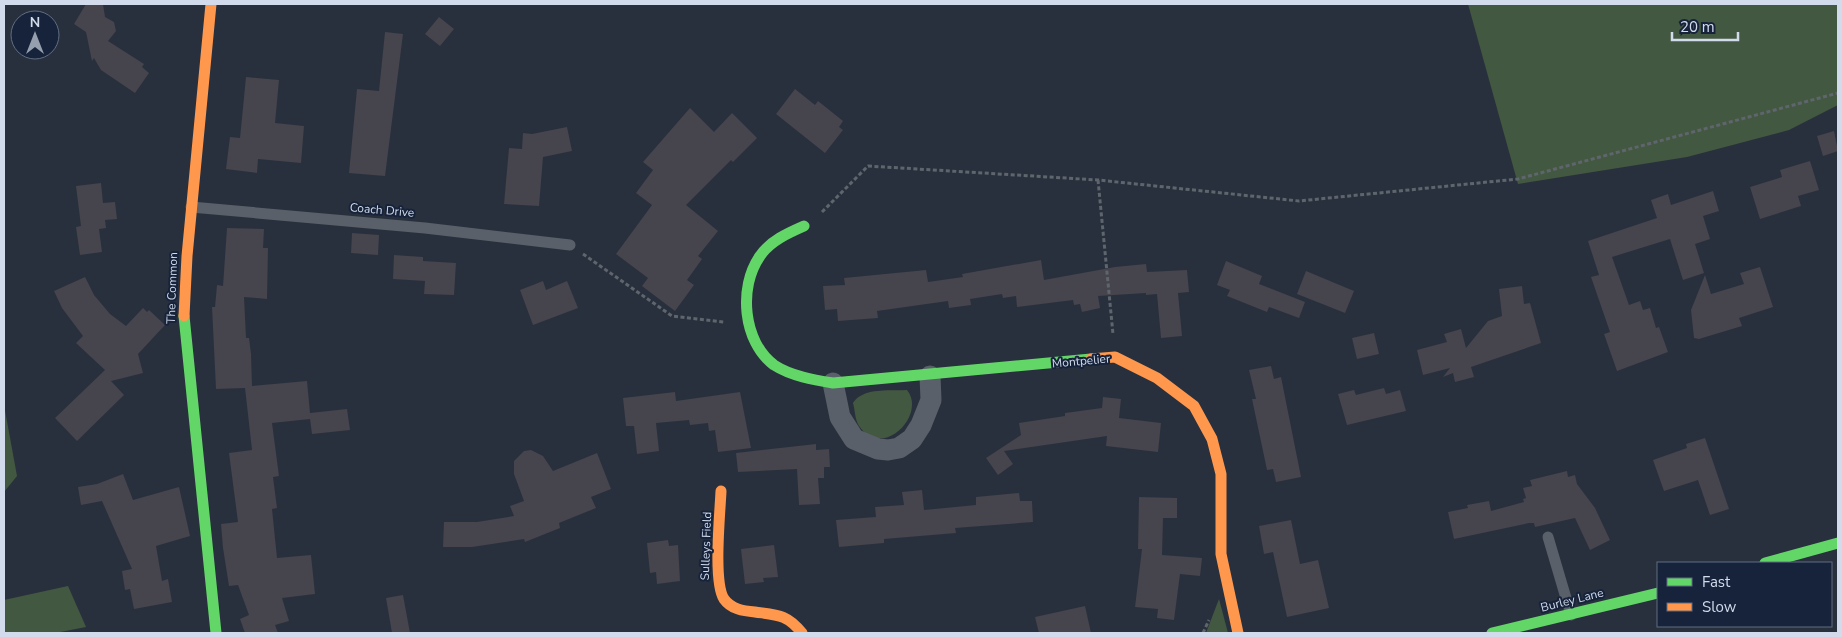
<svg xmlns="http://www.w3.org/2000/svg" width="1842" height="637" viewBox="0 0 1842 637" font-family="'Nunito Sans',sans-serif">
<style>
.green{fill:#435841}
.building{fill:#46444c}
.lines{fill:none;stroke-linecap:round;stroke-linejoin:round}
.path{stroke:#5f656d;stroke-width:3;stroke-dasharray:4 2.5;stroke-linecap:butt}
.lane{stroke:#596069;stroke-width:11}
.street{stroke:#596069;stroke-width:21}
.fast{stroke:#63d668;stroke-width:11}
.slow{stroke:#ff974d;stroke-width:11}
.labels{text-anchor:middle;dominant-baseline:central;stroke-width:4;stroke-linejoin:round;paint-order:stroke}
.street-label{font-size:12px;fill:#d2dbeb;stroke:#16233b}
</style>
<rect width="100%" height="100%" fill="#28303d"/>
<g class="green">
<polygon points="1468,4 1838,4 1838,105 1789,130 1687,157 1518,184"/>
<path d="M 907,390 C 927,414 883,461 859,426 C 855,420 855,410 853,403 C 863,387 890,391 907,390 Z"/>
<polygon points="4,405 17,476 4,492"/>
<polygon points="68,586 86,627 55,633 4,633 4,600"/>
<polygon points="1219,599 1228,633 1206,633"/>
</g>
<g class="building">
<polygon points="86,4 103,4 105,17 114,22 116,31 108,41 144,64 142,67 149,73 135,93 101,70 94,58 92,61 86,32 74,24"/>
<polygon points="439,17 454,29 440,46 425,34"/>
<polygon points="385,32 403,34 385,176 349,173 357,89 379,91"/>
<polygon points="246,77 279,80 275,123 304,126 301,163 258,159 257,173 226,169 230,137 240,138"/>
<polygon points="795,89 815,105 818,101 843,121 839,127 843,130 825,153 776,114"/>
<polygon points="690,108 714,132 732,113 757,138 733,162 731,160 686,205 718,231 698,256 702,259 687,280 694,285 675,311 642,286 648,278 616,254 652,205 636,193 653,170 643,162"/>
<polygon points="567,127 572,151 543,157 539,206 504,204 509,148 522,149 523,133 532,134"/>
<polygon points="1834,131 1838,151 1823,156 1817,136"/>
<polygon points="1810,161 1819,190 1798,196 1801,206 1760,219 1750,187 1782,177 1780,170"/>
<polygon points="101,183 103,203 115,202 117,219 105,220 106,228 99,229 102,252 80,255 76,227 81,226 76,186"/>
<polygon points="1713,191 1719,211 1703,216 1710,239 1695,244 1704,273 1683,280 1670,239 1612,257 1629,305 1640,301 1643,310 1650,308 1656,328 1659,327 1668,352 1617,371 1604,334 1610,332 1591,277 1599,275 1588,241 1657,218 1651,200 1668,194 1671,205"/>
<polygon points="227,228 264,229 263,248 268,248 267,299 244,297 246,338 249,338 251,354 252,386 307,381 310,413 347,409 350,430 312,434 310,419 272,423 279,476 273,477 277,508 272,509 277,558 311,555 315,594 282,598 289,621 275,625 278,633 245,633 240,619 249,615 238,585 229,586 223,548 221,524 238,522 229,453 252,450 245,388 216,389 212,307 215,307 217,285 223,286"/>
<polygon points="352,233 379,235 378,255 351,253"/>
<polygon points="394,255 423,257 423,261 456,263 454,295 424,294 425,281 393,279"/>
<polygon points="1041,260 1044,280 1115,267 1146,264 1147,272 1187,270 1189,292 1178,293 1182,336 1161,338 1157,294 1146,295 1146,293 1098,296 1100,308 1082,312 1080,304 1074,305 1073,300 1017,307 1016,296 1003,298 1002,294 970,299 971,305 949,308 948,301 877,311 878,318 838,321 837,309 825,310 823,286 845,285 844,278 926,270 928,282 963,277 962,274"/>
<polygon points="1226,261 1262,276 1259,284 1305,302 1299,318 1269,307 1267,312 1227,296 1230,290 1217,285"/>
<polygon points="1760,267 1773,307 1739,318 1742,326 1699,339 1694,338 1691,310 1705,275 1711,294 1744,284 1740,273"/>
<polygon points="1306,271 1354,291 1345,313 1297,294"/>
<polygon points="85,277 94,295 110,314 126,326 143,308 147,312 149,310 165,325 138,354 143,373 111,381 124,395 77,441 55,418 105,370 76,343 83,336 62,308 54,291"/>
<polygon points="543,281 546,290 567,281 578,308 533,325 520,290"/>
<polygon points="1522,286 1524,304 1530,303 1541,343 1471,367 1474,377 1455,382 1453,373 1443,377 1450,368 1423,375 1417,350 1447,342 1444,334 1461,329 1466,348 1488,321 1502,316 1499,289"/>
<polygon points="1374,333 1379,354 1357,359 1352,338"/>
<polygon points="1271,366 1274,379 1281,377 1301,477 1276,482 1273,469 1267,470 1252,399 1256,399 1249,370"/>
<polygon points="1384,388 1386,394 1400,390 1406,411 1347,425 1338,394 1354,390 1356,395"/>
<polygon points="675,392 676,401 740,392 751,448 718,452 715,430 709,431 708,423 690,425 689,420 656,423 659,451 637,454 634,426 626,426 623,398"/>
<polygon points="1103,397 1121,399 1119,418 1161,423 1158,452 1106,446 1107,436 1004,451 1013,464 998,475 986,458 1021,435 1019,423 1065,416 1065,413 1102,408"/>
<polygon points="1705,438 1729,509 1710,515 1698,480 1664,491 1653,460 1687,448 1686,444"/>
<polygon points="816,444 816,450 829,449 830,467 824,467 824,478 818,478 820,504 799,505 797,469 738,472 736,453"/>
<polygon points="531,450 543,456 553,471 597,453 611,489 591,497 596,508 559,523 560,528 525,542 524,539 472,547 443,547 444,522 477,522 514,516 510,506 524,501 514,474 514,461 524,451"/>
<polygon points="1567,471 1568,477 1575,475 1577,484 1595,508 1610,540 1590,550 1575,518 1535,527 1534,523 1529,523 1454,539 1448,512 1468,508 1467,505 1489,501 1491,511 1524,502 1523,499 1526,498 1523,488 1532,486 1530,480"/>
<polygon points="123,474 133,500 179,487 190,536 156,546 162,581 168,579 172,602 134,609 130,589 125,590 122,571 132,569 102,501 81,505 78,487 97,484"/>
<polygon points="922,490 924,510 976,505 976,497 1019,493 1020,501 1032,501 1033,522 955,528 956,533 884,539 884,543 839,547 836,520 876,517 875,507 904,505 902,492"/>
<polygon points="1139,497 1177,498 1177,518 1163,518 1162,555 1202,558 1200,576 1180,574 1174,620 1157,618 1158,609 1135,607 1142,549 1138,549"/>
<polygon points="1291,520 1300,564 1318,560 1329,608 1287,617 1273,552 1264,554 1259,526"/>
<polygon points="668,540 669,546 678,545 680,581 657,584 656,572 650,573 647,543"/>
<polygon points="774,545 778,577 763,578 764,582 745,584 741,549"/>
<polygon points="403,595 410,633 392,633 386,598"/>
<polygon points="1085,606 1091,633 1039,633 1035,617"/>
</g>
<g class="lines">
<g class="path">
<polyline points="1098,180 1113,334"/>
<polyline points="822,212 868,166 1098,180 1299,201 1518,179 1838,93"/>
<polyline points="583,254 672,316 724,322"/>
<polyline points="1203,633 1209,620"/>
</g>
<g class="lane">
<polyline points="191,207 425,228 570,245"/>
<polyline points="1548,537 1571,615"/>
</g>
<polyline class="street" points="833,383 840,417 854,439 878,449 888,450 899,448 912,439 921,425 931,400 930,376"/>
<g class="fast">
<path d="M 804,226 C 788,233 770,241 760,256 C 738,287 743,342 774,365 C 791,376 814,380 833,383 L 1091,359"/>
<polyline points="184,316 216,633"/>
<polyline points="1765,563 1838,543"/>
<polyline points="1492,633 1658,593"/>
</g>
<g class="slow">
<polyline points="184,316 187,256 211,4"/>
<polyline points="1091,359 1115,357 1157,378 1194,406 1212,439 1221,474 1221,554 1238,633"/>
<path d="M 721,491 C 720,514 713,582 724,599 C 731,609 743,611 755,612 C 777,615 787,614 802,633"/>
</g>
</g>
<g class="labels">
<g class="street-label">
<text transform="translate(382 210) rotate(5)">Coach Drive</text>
<text transform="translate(172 288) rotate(-88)">The Common</text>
<text transform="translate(1081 361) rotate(-5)">Montpelier</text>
<text transform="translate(706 546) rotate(-88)">Sulleys Field</text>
<text transform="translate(1572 600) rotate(-14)">Burley Lane</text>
</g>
</g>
<rect width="1842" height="637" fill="none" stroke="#d2dbeb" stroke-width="10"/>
<rect x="1657" y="562" width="175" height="65" fill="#16233b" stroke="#616d81"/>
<rect x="1667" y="578" width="25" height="8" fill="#63d668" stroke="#616d81"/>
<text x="1702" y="587" font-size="15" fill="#d2dbeb">Fast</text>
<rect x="1667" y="603" width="25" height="8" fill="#ff974d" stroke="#616d81"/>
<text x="1702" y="612" font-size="15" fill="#d2dbeb">Slow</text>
<g transform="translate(35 35)"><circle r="24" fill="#16233b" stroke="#616d81"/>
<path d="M0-4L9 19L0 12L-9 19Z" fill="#969fae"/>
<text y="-8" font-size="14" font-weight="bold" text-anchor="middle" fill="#d2dbeb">N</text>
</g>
<path d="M1672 32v8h66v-8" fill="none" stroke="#d2dbeb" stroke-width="2.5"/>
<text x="1680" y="32" font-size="15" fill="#d2dbeb" stroke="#16233b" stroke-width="4" paint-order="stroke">20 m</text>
</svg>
